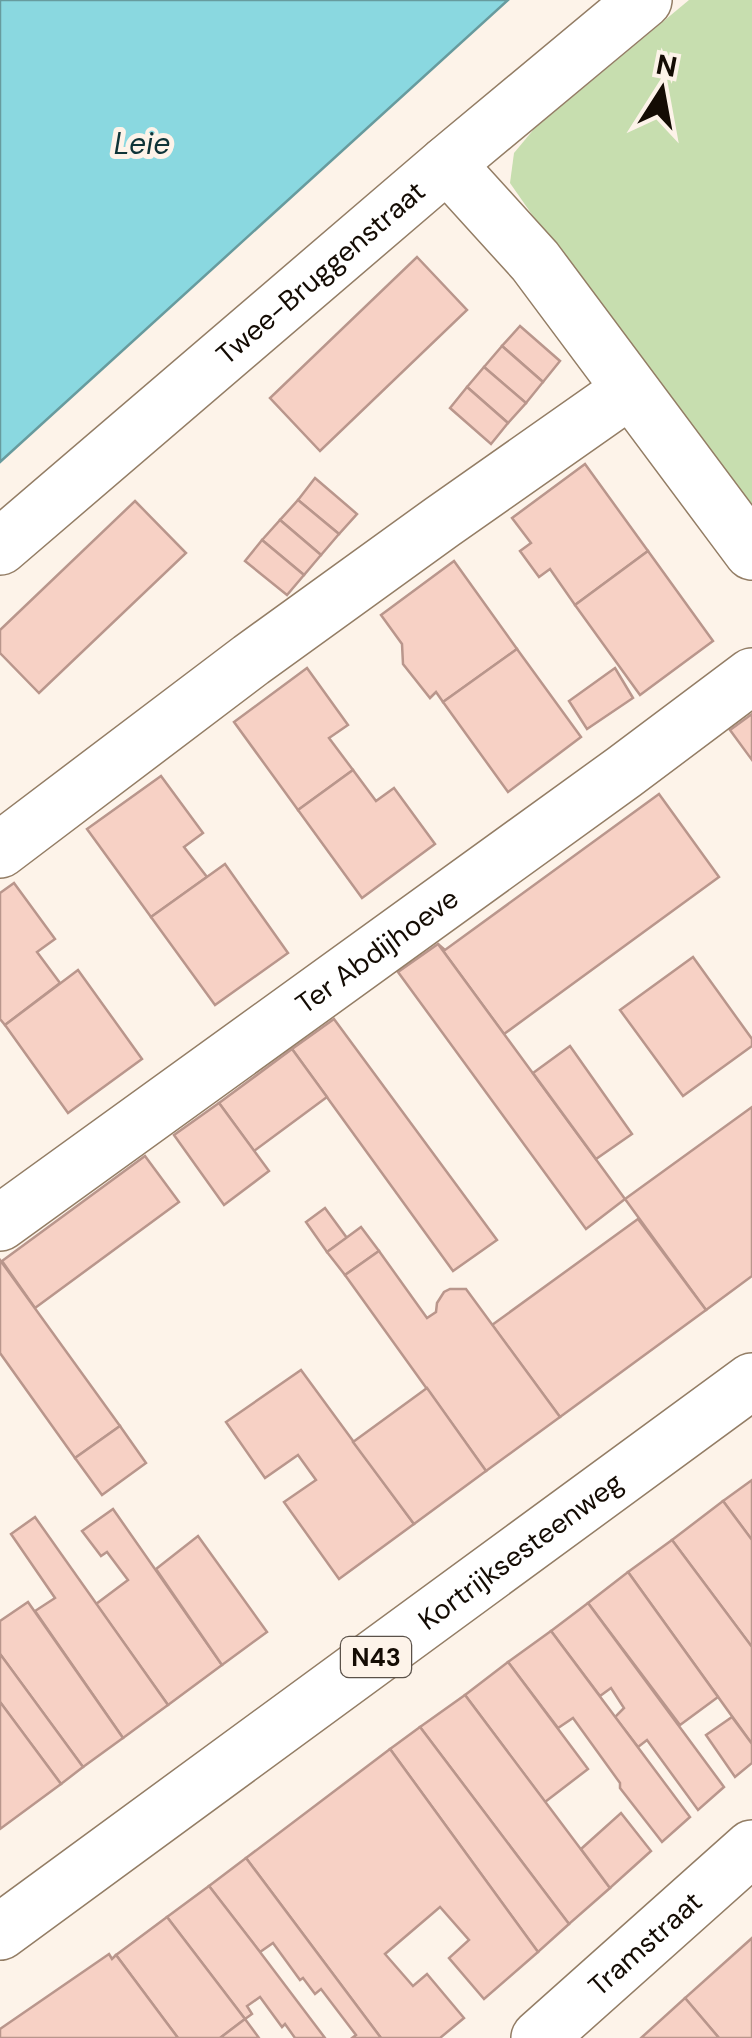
<svg xmlns="http://www.w3.org/2000/svg" width="752" height="2038" viewBox="0 0 752 2038" font-family="'DM Sans',sans-serif">
<style>
.green{fill:#c7deaf}
.water{fill:#8ad8e0;stroke:#679b9e;stroke-width:2.5}
.building{fill:#f7d1c5;stroke:#b9968c;stroke-width:2.5}
.lines{fill:none;stroke-linecap:round;stroke-linejoin:round}
.minor-casing{stroke:#937d65;stroke-width:58}
.primary-casing{stroke:#937d65;stroke-width:58}
.minor{stroke:#fff;stroke-width:55}
.primary{stroke:#fff;stroke-width:55}
.labels{text-anchor:middle;dominant-baseline:central;stroke-width:10;stroke-linejoin:round;paint-order:stroke}
.shield{fill:#fdf3e9;stroke:#5a5149;stroke-width:2.5}
.shield-label{font-size:25px;font-weight:bold;fill:#140c04}
.street-label{font-size:28px;fill:#140c04;stroke:#fdf3e9}
.water-label{font-size:30px;font-style:italic;fill:#0e3438;stroke:#fdf3e9}
</style>
<rect width="100%" height="100%" fill="#fdf3e9"/>
<polygon class="green" points="689,0 752,0 752,512 572,272 510,183 514,153 534,129"/>
<polygon class="water" points="0,0 508,0 0,462"/>
<g class="building">
<polygon points="417,257 467,310 320,451 270,398"/>
<polygon points="520,326 560,361 543,382 502,346"/>
<polygon points="502,346 543,382 526,403 484,367"/>
<polygon points="484,367 526,403 508,423 467,387"/>
<polygon points="467,387 508,423 491,444 450,408"/>
<polygon points="585,464 648,551 575,605 550,569 539,577 520,551 531,543 512,518"/>
<polygon points="315,478 357,514 339,534 298,500"/>
<polygon points="298,500 339,534 321,555 280,520"/>
<polygon points="135,501 186,553 39,693 0,653 0,630"/>
<polygon points="280,520 321,555 304,575 262,540"/>
<polygon points="262,540 304,575 287,595 245,561"/>
<polygon points="648,551 713,641 640,695 575,605"/>
<polygon points="454,561 517,649 443,702 436,692 430,698 403,664 402,644 381,615"/>
<polygon points="517,649 581,737 508,792 443,702"/>
<polygon points="307,668 348,725 329,738 353,770 298,810 234,722"/>
<polygon points="615,668 633,698 587,729 569,701"/>
<polygon points="752,714 752,760 730,730"/>
<polygon points="353,770 376,801 394,788 435,844 362,898 298,810"/>
<polygon points="161,776 203,833 184,847 207,877 151,917 87,829"/>
<polygon points="659,794 719,877 504,1034 438,944 445,950"/>
<polygon points="225,864 288,953 215,1005 151,917"/>
<polygon points="14,883 55,939 37,952 60,983 5,1025 0,1019 0,893"/>
<polygon points="438,944 625,1199 586,1229 398,972"/>
<polygon points="693,957 752,1039 752,1046 683,1096 620,1010"/>
<polygon points="78,970 142,1059 68,1113 5,1025"/>
<polygon points="334,1019 497,1240 453,1271 292,1049"/>
<polygon points="570,1046 632,1134 596,1159 533,1073"/>
<polygon points="292,1049 327,1097 254,1151 219,1103"/>
<polygon points="219,1103 269,1171 224,1205 174,1135"/>
<polygon points="752,1107 752,1276 706,1310 625,1199"/>
<polygon points="145,1156 179,1202 35,1308 2,1261"/>
<polygon points="325,1208 347,1238 327,1252 306,1222"/>
<polygon points="638,1219 706,1310 560,1417 492,1325"/>
<polygon points="361,1227 379,1251 345,1275 327,1252"/>
<polygon points="379,1251 427,1318 436,1312 437,1303 444,1292 450,1289 466,1289 560,1417 486,1471 345,1275"/>
<polygon points="0,1260 120,1426 75,1458 0,1353"/>
<polygon points="301,1370 414,1524 339,1579 284,1502 316,1480 298,1455 265,1478 226,1422"/>
<polygon points="427,1388 486,1471 414,1524 353,1442"/>
<polygon points="120,1426 146,1463 102,1495 75,1458"/>
<polygon points="752,1480 752,1540 723,1501"/>
<polygon points="723,1501 752,1540 752,1647 672,1540"/>
<polygon points="113,1509 222,1665 168,1705 96,1604 128,1580 107,1552 101,1556 82,1531"/>
<polygon points="35,1517 168,1705 123,1738 35,1611 55,1598 11,1534"/>
<polygon points="198,1536 267,1632 222,1665 156,1569"/>
<polygon points="672,1540 752,1647 752,1744 628,1572"/>
<polygon points="628,1572 718,1697 680,1725 588,1603"/>
<polygon points="28,1602 123,1738 83,1767 0,1654 0,1621"/>
<polygon points="588,1603 724,1787 698,1810 647,1740 638,1747 615,1717 624,1708 611,1688 600,1696 551,1631"/>
<polygon points="551,1631 690,1817 662,1842 620,1788 620,1783 573,1718 558,1728 508,1662"/>
<polygon points="0,1654 83,1767 61,1784 0,1702"/>
<polygon points="508,1662 588,1769 545,1802 465,1695"/>
<polygon points="465,1695 610,1888 569,1924 420,1727"/>
<polygon points="0,1702 61,1784 0,1829"/>
<polygon points="732,1717 752,1744 752,1763 735,1777 706,1735"/>
<polygon points="420,1727 569,1924 538,1952 390,1749"/>
<polygon points="390,1749 538,1952 484,1999 449,1958 469,1940 440,1907 385,1954 413,1986 427,1974 464,2018 440,2038 381,2038 246,1858"/>
<polygon points="621,1813 651,1851 610,1888 581,1849"/>
<polygon points="246,1858 381,2038 352,2038 356,2035 321,1989 315,1994 303,1978 300,1980 273,1943 260,1952 209,1886"/>
<polygon points="209,1886 260,1952 325,2038 295,2038 285,2024 282,2027 260,1997 247,2006 252,2014 245,2019 167,1917"/>
<polygon points="167,1917 245,2019 220,2038 178,2038 116,1955"/>
<polygon points="752,1938 752,2038 719,2038 685,1998"/>
<polygon points="109,1954 112,1959 116,1955 178,2038 0,2038 0,2029"/>
<polygon points="685,1998 719,2038 641,2038"/>
<polygon points="245,2019 259,2038 220,2038"/>
</g>
<g class="lines">
<defs>
<g id="minor">
<polyline points="447,164 535,261 752,552"/>
<path id="s1" d="M 0,547 L 447,164 L 644,0"/>
<polyline points="0,850 251,660 442,522 630,390"/>
<path id="s2" d="M 0,1223 L 624,772 L 752,676"/>
<path id="s3" d="M 539,2038 L 752,1848"/>
</g>
<g id="primary">
<path id="s4" d="M 0,1932 L 752,1381"/>
</g>
</defs>
<use href="#minor" class="minor-casing"/>
<use href="#primary" class="primary-casing"/>
<use href="#minor" class="minor"/>
<use href="#primary" class="primary"/>
</g>
<g class="labels">
<rect class="shield" x="341" y="1637" width="70" height="40" rx="8"/>
<g class="shield-label">
<text x="376" y="1657">N43</text>
</g>
<g class="street-label">
<text stroke="none"><textPath href="#s1" startOffset="422">Twee-Bruggenstraat</textPath></text>
<text stroke="none"><textPath href="#s2" startOffset="465">Ter Abdijhoeve</textPath></text>
<text stroke="none"><textPath href="#s4" startOffset="645">Kortrijksesteenweg</textPath></text>
<text stroke="none"><textPath href="#s3" startOffset="142">Tramstraat</textPath></text>
</g>
<g class="water-label">
<text x="142" y="143">Leie</text>
</g>
</g>
<g transform="translate(662 90) rotate(11)" stroke="#fdf3e9" stroke-width="8" paint-order="stroke">
<path d="M0-8L18 38L0 25L-18 38Z" fill="#140c04"/>
<text y="-15" font-size="28" font-weight="bold" text-anchor="middle" fill="#140c04">N</text>
</g>
</svg>
